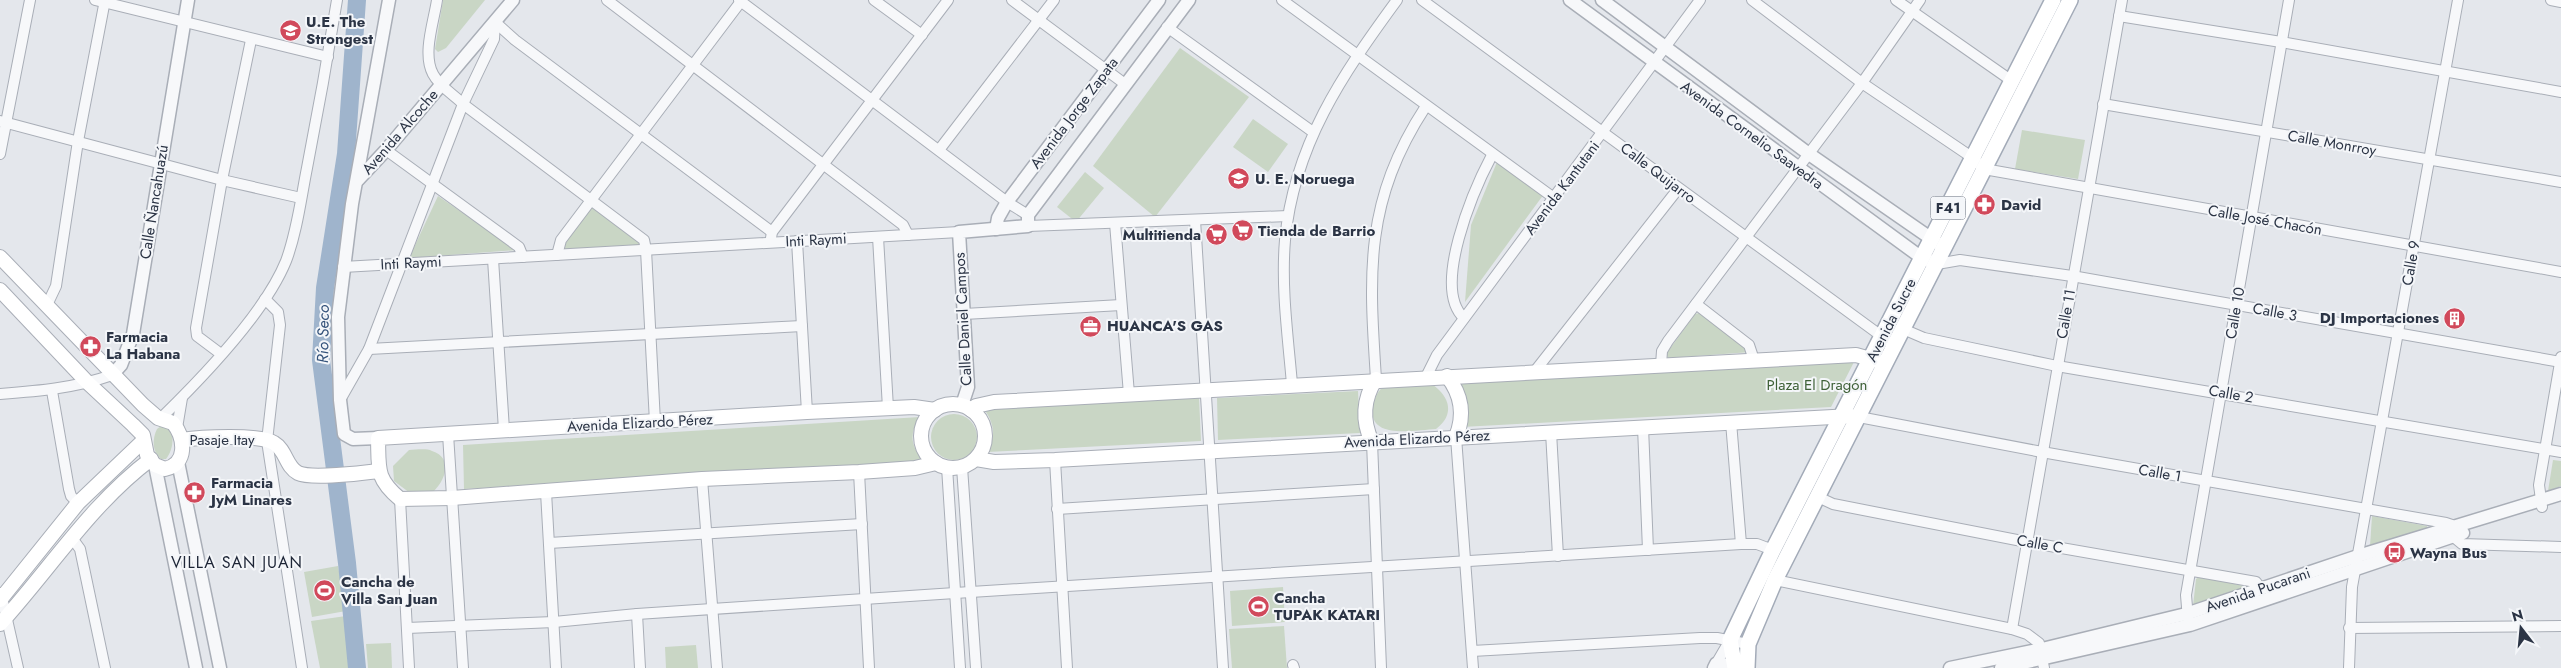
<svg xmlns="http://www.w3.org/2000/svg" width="2561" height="668" viewBox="0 0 2561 668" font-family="Jost,sans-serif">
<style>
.green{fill:#c9d6c5}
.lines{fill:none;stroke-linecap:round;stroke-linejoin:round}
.river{stroke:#9fb4cc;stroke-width:18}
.minor-casing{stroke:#a9aeb7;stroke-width:12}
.tertiary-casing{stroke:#a9aeb7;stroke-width:15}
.secondary-casing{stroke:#a9aeb7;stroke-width:16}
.primary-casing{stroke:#a3abb8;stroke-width:18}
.minor{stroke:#f7f8fa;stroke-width:10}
.tertiary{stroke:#f7f8fa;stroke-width:12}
.secondary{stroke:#fff;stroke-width:14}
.primary{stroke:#fff;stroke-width:15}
.labels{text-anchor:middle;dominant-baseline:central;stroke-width:4;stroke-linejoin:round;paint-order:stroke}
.shield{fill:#f4f6f9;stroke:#676e7b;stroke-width:1}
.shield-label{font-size:14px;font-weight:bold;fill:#2b3445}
.poi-label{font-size:15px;font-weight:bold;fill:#2b3445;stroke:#f4f6f9;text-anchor:start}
.street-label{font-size:15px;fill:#2b3445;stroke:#f4f6f9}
.park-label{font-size:15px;fill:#3f6138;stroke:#f4f6f9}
.water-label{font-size:16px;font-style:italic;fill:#34527a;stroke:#f4f6f9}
.neighbourhood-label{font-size:16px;letter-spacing:1px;fill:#1d2536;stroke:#f4f6f9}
</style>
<rect width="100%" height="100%" fill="#e4e7ec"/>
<g class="green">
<polygon points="443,0 485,0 446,48 438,52 435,49"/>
<polygon points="1180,48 1249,97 1155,217 1093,166"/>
<polygon points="1253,119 1288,144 1268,172 1233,147"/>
<polygon points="2022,130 2085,140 2078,179 2015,169"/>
<polygon points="1497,162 1544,194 1465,302 1471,225"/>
<polygon points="1085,172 1104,188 1076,222 1057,207"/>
<polygon points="438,196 517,250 409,258"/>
<polygon points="592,207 644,245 559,250"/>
<polygon points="1699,313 1751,352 1668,358 1666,354 1695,314"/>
<path d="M 1850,360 L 1854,362 L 1831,407 L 1462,427 C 1467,409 1467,400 1459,383 Z"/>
<path d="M 1433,385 C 1450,397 1455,415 1436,429 C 1415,430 1366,441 1373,405 C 1375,397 1378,389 1386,386 C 1397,383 1421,385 1433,385 Z"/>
<polygon points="1358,391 1360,433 1218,440 1217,398"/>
<path d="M 1199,397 L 1201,441 L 987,452 C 996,436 995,425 984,409 Z"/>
<circle cx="954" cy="437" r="23"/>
<path d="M 920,417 C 909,433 910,446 924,461 L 464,489 L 463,445 Z"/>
<path d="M 161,426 C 177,428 174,449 166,459 L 161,459 C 152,452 152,439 157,429 Z"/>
<path d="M 409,450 C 416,450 426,448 432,451 C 454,458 445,481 433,492 L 410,493 L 394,481 L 393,466 Z"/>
<polygon points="2553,460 2561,461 2561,486 2548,491"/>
<polygon points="2372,516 2427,526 2428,529 2370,546"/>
<polygon points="338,566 346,611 312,617 304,572"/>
<polygon points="2199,577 2202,577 2248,587 2193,606 2196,579"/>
<polygon points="1283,587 1285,622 1232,626 1230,591"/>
<polygon points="346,616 352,668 320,668 311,621"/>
<polygon points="1284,626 1287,668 1232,668 1229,629"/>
<polygon points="391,643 392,668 368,668 366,644"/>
<polygon points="696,645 698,668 666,668 665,647"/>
</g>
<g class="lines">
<polyline class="river" points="357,0 346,154 325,288 321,360 347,563 357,668"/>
<defs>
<g id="minor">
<polyline points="95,0 328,57"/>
<path d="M 437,0 C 434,21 422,54 433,74 C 439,86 454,95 463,104 L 644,240 L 646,250 L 655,422"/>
<polyline points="607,0 903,225 908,235"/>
<polyline points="739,0 1007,202 1028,215"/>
<polyline points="874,0 922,35"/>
<polyline points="1012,0 1125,84"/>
<polyline points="1282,0 1554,198"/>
<polyline points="1422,0 1895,346"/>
<polyline points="1752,0 1862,83 1973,158 1984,169 2561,272"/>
<polyline points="1896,0 2012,81"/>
<polyline points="2551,0 2561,2"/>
<polyline points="2119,16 2281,42 2561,92"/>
<polyline points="495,22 515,40 772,232"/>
<polyline points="1167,27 1313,132"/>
<polyline points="2103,104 2561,182"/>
<polyline points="0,121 222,180 301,198"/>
<polyline points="386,150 519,247 523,257"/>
<polyline points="939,150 1054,0"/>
<polyline points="0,154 30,0"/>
<polyline points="1195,220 1223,668"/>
<polyline points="1115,223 1129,394"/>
<polyline points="1028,226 1288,216"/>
<polyline points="878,237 888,408"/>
<polyline points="771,238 772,232 948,0"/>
<polyline points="797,241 807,412"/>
<polyline points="557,255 561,240 742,0"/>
<polyline points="493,259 504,430"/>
<polyline points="1937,264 1960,260 2072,276 2561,362"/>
<polyline points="343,267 959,232"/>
<polyline points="265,299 278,312 280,325 267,441 302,668"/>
<polyline points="1696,304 1749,345 1754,360"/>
<polyline points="47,305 56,286 78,141 105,0"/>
<polyline points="964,314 1121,305"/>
<path d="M 1464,318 C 1431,288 1474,189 1492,155"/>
<polyline points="1903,329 1924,338 2057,366 2561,452"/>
<polyline points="369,349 802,326"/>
<polyline points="221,354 197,336 196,328 222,180 251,40"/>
<polyline points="1661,365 1662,351 1668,341 1862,83 1920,0"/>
<polyline points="1535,371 1678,189"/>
<polyline points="1426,377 1437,355 1700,0"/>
<path d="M 1376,379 C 1369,272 1364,201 1426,106"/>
<path d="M 1292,384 C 1288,337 1281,288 1285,240 C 1294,145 1342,75 1397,0"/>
<polyline points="52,391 69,489 71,496 78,503"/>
<path d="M 0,394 C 39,391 75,388 112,375"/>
<polyline points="340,400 369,349 463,104 494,39 495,22"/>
<polyline points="1859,417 2042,452 2446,523 2452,525 2456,539 2462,544 2561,547"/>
<path d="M 161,418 C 202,378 265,313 286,261 C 297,232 301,198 307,168 C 318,112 328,56 337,0"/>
<polyline points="1731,422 1741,544"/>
<polyline points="1643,427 1648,550"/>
<polyline points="177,428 182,398"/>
<polyline points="1551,432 1558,556"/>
<polyline points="448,434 463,668"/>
<polyline points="1456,437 1473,668"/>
<polyline points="1372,442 1381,668"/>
<polyline points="1055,460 1067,668"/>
<polyline points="947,467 960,668"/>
<polyline points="962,467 976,668"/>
<polyline points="859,472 869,668"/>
<polyline points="702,479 717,668"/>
<polyline points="546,492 556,668"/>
<polyline points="1818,497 1833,504 2027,542 2256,582 2261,589"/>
<polyline points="400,499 409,668"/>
<polyline points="2542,507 2539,485 2561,357"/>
<polyline points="1057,509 1374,489"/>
<polyline points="72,538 80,549 105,668"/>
<polyline points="549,543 862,524"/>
<polyline points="1775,580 2012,629 2027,634 2039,643 2044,668"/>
<polyline points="1,593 18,668"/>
<polyline points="637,614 640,668"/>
<polyline points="2188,619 2186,595 2289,0"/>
<polyline points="407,628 554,622 637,614 955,593 1741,544 1757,544 1773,550"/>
<polyline points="2349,628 2561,626"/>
<polyline points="2012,629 2122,0"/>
<polyline points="1472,651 1700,638 1717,638 1748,644"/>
<polyline points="1716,664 1730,640"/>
<polyline points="1293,665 1294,668"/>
<polyline points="2349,668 2352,587 2458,0"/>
</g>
<g id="tertiary">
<polyline points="1570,0 1922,258 1930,261"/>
<polyline points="1602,0 1809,154 1939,244"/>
<polyline points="358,180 386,150 513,0"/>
<polyline points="996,229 998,218 1007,202 1159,0"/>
<polyline points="112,375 121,365 133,334 188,0"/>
<polyline points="962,405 968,387 959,232 1028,226 1028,215 1189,0"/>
<polyline points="378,438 353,439 344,434 340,400 338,317 352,204 389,0"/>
<polyline points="178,462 220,668"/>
<polyline points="155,465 196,668"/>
<polyline points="1714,668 1716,664 1742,666"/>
<polyline points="1950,668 2042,649 2186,614 2358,556 2561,494"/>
<polyline points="2001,668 2190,625 2463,533"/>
</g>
<g id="secondary">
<path d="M 0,257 L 143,405 L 158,418 L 173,423 C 185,438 188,464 165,469 L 155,465 L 147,455 L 143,435 L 133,425 L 88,383 L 0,290"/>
<path d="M 1447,376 C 1462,395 1465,415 1456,437"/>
<circle cx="953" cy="436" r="32"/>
<path d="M 935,410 L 914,407 L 807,412 L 378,438 C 379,468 375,478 400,499 L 452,498 L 702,479 L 859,472 L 915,468 L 936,463"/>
<polyline points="971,410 976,406 994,402 1856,355 1881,362"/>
<path d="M 182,440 C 200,437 260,434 274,443 C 286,450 286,467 298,473 C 310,479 363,473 379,471"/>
<path d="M 1372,442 C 1362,421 1363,399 1376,379"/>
<polyline points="976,459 994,462 1055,460 1851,416"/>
<polyline points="0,600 78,503 143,441"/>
<path d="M 0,624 C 50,569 91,504 151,459"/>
</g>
<g id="primary">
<polyline points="1735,668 1730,640 1773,550 2053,0"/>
<polyline points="1747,668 1748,644 1775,580 2070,0"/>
</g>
</defs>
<use href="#minor" class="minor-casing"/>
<use href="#tertiary" class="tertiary-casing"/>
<use href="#secondary" class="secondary-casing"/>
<use href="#primary" class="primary-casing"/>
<use href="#minor" class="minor"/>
<use href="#tertiary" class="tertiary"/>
<use href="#secondary" class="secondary"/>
<use href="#primary" class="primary"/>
</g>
<defs>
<symbol id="school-disc" viewBox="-11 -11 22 22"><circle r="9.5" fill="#d1495b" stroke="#f4f6f9"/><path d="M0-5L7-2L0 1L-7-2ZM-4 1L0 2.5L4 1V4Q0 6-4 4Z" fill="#fff"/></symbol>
<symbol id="pharmacy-disc" viewBox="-11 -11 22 22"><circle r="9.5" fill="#d1495b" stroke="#f4f6f9"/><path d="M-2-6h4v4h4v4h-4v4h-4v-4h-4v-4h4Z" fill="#fff"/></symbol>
<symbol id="supermarket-disc" viewBox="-11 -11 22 22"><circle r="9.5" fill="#d1495b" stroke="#f4f6f9"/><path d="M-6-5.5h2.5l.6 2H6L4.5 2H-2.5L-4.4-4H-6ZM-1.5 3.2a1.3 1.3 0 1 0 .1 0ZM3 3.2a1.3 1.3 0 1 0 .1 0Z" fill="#fff"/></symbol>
<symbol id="building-disc" viewBox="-11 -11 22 22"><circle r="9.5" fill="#d1495b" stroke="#f4f6f9"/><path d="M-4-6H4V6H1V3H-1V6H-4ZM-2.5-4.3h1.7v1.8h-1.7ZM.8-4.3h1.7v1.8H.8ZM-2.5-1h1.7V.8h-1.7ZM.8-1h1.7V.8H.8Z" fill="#fff"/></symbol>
<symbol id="office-disc" viewBox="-11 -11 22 22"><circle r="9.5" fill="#d1495b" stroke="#f4f6f9"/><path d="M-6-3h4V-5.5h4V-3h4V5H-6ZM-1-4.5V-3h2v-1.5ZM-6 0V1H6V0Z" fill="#fff"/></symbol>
<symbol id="bus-disc" viewBox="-11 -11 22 22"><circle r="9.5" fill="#d1495b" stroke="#f4f6f9"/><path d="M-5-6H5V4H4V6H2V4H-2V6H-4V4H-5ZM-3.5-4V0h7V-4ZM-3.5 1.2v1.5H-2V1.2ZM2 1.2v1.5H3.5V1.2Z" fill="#fff"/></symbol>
<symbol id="stadium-disc" viewBox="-11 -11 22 22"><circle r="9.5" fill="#d1495b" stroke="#f4f6f9"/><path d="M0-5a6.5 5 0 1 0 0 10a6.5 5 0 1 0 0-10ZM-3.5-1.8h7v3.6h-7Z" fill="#fff"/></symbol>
</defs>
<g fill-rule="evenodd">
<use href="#school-disc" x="278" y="18" width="25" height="25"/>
<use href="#school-disc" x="1226" y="166" width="25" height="25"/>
<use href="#pharmacy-disc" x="1972" y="192" width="25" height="25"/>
<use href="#supermarket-disc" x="1230" y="218" width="25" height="25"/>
<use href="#supermarket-disc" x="1204" y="222" width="25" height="25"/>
<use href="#building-disc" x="2442" y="306" width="25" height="25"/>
<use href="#office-disc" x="1078" y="314" width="25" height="25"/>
<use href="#pharmacy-disc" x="78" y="334" width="25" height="25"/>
<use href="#pharmacy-disc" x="182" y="480" width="25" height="25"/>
<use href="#bus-disc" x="2382" y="540" width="25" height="25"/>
<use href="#stadium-disc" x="312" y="578" width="25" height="25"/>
<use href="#stadium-disc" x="1246" y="594" width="25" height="25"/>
</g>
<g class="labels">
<rect class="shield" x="1930.5" y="196.5" width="35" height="23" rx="4"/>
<g class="shield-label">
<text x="1948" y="208">F41</text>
</g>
<g class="poi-label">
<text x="306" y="22">U.E. The<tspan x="306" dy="17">Strongest</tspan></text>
<text x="1255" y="179">U. E. Noruega</text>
<text x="2001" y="205">David</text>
<text x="1258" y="231">Tienda de Barrio</text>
<text x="1201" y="235" text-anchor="end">Multitienda</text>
<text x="2439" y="318" text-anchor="end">DJ Importaciones</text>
<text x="1107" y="326">HUANCA'S GAS</text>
<text x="106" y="337">Farmacia<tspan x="106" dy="17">La Habana</tspan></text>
<text x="211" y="483">Farmacia<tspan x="211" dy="17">JyM Linares</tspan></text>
<text x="2410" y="553">Wayna Bus</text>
<text x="341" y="582">Cancha de<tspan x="341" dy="17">Villa San Juan</tspan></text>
<text x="1274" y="598">Cancha<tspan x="1274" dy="17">TUPAK KATARI</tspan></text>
</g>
<g class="street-label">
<text transform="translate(1074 113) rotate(-53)">Avenida Jorge Zapata</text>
<text transform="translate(400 132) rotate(-49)">Avenida Alcoche</text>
<text transform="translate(1752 135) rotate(36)">Avenida Cornelio Saavedra</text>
<text transform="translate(2332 143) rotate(10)">Calle Monrroy</text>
<text transform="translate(1658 173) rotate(37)">Calle Quijarro</text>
<text transform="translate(1562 188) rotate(-53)">Avenida Kantutani</text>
<text transform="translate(154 202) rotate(-81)">Calle Ñancahuazú</text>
<text transform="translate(2265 220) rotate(10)">Calle José Chacón</text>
<text transform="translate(816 240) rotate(-3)">Inti Raymi</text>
<text transform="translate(411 263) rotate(-3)">Inti Raymi</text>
<text transform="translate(2411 263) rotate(-80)">Calle 9</text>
<text transform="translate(2275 312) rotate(10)">Calle 3</text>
<text transform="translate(2235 313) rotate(-80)">Calle 10</text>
<text transform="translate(2066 314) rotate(-80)">Calle 11</text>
<text transform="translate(963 319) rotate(-93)">Calle Daniel Campos</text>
<text transform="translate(1891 320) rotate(-63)">Avenida Sucre</text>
<text transform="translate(2231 394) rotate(10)">Calle 2</text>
<text transform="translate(640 423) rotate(-3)">Avenida Elizardo Pérez</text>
<text transform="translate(1417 439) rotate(-3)">Avenida Elizardo Pérez</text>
<text x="222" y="440">Pasaje Itay</text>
<text transform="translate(2160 473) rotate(10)">Calle 1</text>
<text transform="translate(2040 544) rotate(10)">Calle C</text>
<text transform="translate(2258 590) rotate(-19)">Avenida Pucarani</text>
</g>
<g class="park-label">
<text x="1817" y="385">Plaza El Dragón</text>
</g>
<g class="water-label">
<text transform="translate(323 334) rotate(-89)">Río Seco</text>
</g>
<g class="neighbourhood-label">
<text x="237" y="562">VILLA SAN JUAN</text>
</g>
</g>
<g transform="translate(2521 628) rotate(344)" stroke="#f4f6f9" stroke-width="4" paint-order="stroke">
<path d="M0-4L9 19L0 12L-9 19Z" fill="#2b3445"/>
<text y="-8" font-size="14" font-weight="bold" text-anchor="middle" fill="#2b3445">N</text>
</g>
</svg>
